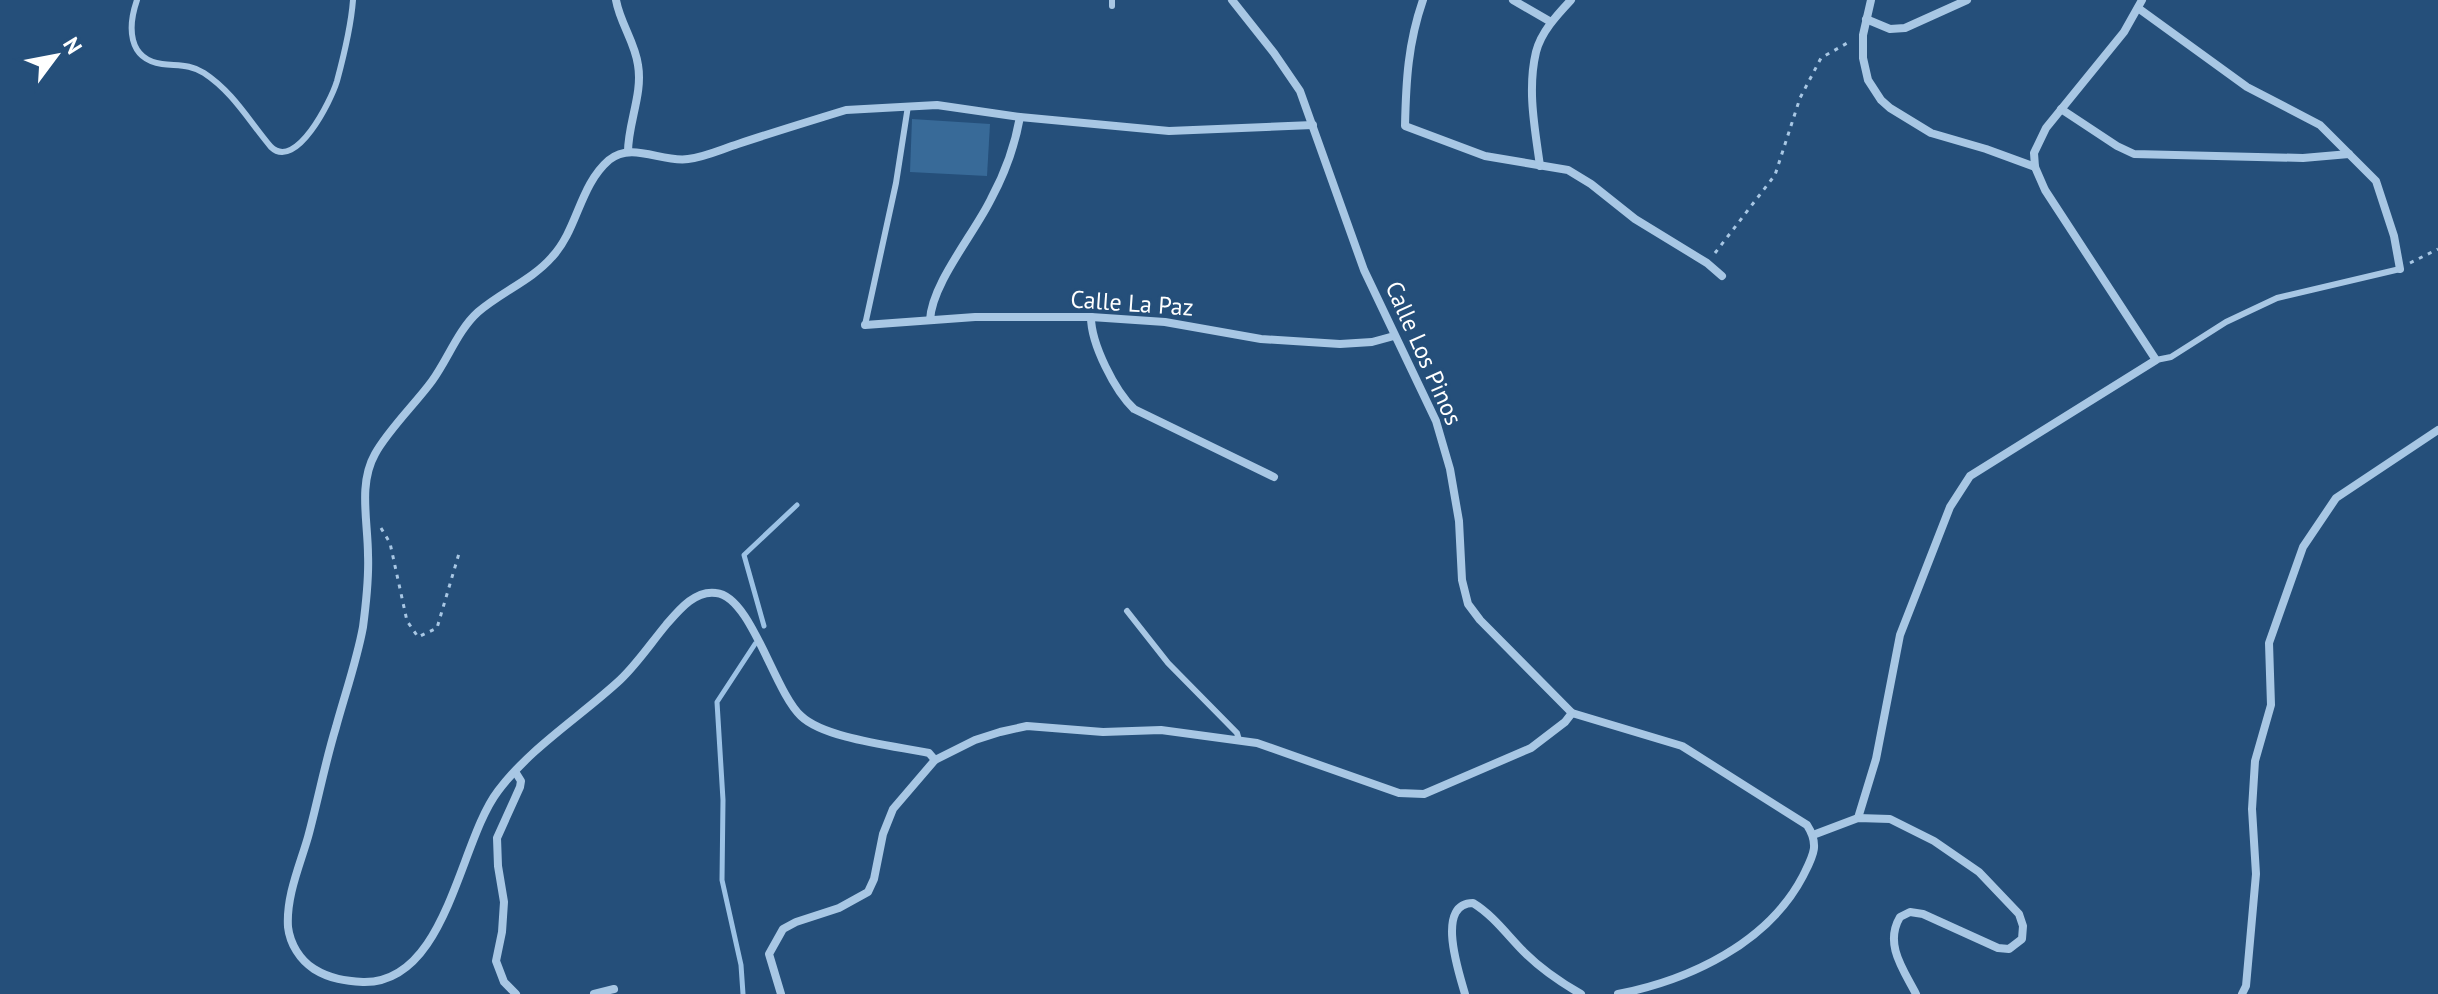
<svg xmlns="http://www.w3.org/2000/svg" width="2438" height="994" viewBox="0 0 2438 994" font-family="'PT Sans',sans-serif">
<style>
.grass{fill:#386a98}
.lines{fill:none;stroke-linecap:round;stroke-linejoin:round}
.stream{stroke:#9cc2e5;stroke-width:5}
.path{stroke:#a8c7e4;stroke-width:3;stroke-dasharray:4 6;stroke-linecap:butt}
.service{stroke:#a8c7e4;stroke-width:6}
.minor{stroke:#a8c7e4;stroke-width:8}
.labels{text-anchor:middle;dominant-baseline:central;stroke-width:6;stroke-linejoin:round;paint-order:stroke}
.street-label{font-size:24px;fill:#fff;stroke:#254f7a}
</style>
<rect width="100%" height="100%" fill="#254f7a"/>
<polygon class="grass" points="912,119 990,124 987,176 910,172"/>
<g class="lines">
<g class="stream">
<polyline points="764,626 744,555 797,505"/>
<polyline points="743,994 741,965 722,880 723,800 717,702 755,644"/>
</g>
<g class="path">
<polyline points="1715,253 1775,175 1800,98 1821,58 1849,42"/>
<polyline points="2410,263 2438,249"/>
<polyline points="381,528 390,543 407,621 418,637 437,628 460,550"/>
</g>
<g class="service">
<path d="M 137,0 C 128,26 127,59 162,64 C 178,66 190,64 204,73 C 233,92 249,121 271,147 C 296,171 331,101 337,81 C 344,55 351,27 353,0"/>
<polyline points="1112,0 1112,6"/>
<polyline points="865,325 896,183 908,106"/>
<polyline points="2156,360 2171,357 2226,322 2277,298 2400,269"/>
<polyline points="1127,611 1168,663 1237,733 1239,740"/>
</g>
<g class="minor">
<path d="M 616,0 C 620,23 635,42 638,65 C 643,94 628,123 628,152"/>
<path d="M 1232,0 L 1274,53 L 1300,91 L 1364,270 L 1436,421 L 1450,469 L 1459,521 L 1462,580 L 1468,604 L 1480,620 L 1572,713 L 1682,746 L 1807,825 C 1820,845 1813,856 1803,876 C 1768,943 1690,980 1618,994"/>
<path d="M 1423,0 C 1408,43 1406,81 1405,126 L 1485,156 L 1568,170 L 1591,184 L 1635,219 L 1707,263 L 1722,276"/>
<polyline points="1513,0 1551,22"/>
<polyline points="1871,0 1863,35 1863,58 1868,80 1881,100 1890,108 1931,133 1986,149 2035,167"/>
<polyline points="2138,8 2247,87 2320,125 2376,181 2394,236 2400,269"/>
<polyline points="1866,19 1890,29 1905,28 1967,0"/>
<polyline points="2061,109 2117,146 2134,154 2303,158 2349,154"/>
<path d="M 1540,166 C 1535,129 1527,90 1536,52 C 1541,32 1557,15 1571,0"/>
<path d="M 1091,317 C 1091,344 1115,391 1134,409 L 1274,477"/>
<path d="M 930,320 C 932,283 974,234 991,199 C 1004,175 1015,145 1020,117"/>
<polyline points="865,325 975,317 1091,317 1165,322 1261,339 1340,344 1372,342 1394,336"/>
<path d="M 935,760 L 929,753 C 896,746 825,739 801,716 C 774,691 751,596 716,593 C 695,590 679,610 666,625 C 651,643 637,664 620,680 C 580,717 531,747 498,791 C 459,842 447,984 363,982 C 346,981 330,979 314,969 C 300,960 290,944 288,927 C 286,896 300,865 308,837 C 318,800 325,763 336,727 C 345,694 357,660 363,627 C 366,604 369,578 368,555 C 368,522 358,484 375,454 C 388,430 416,403 432,381 C 448,359 458,330 478,312 C 501,292 532,280 552,257 C 578,229 579,186 609,160 C 632,141 662,163 688,159 C 705,157 722,149 738,144 C 774,132 810,121 846,110 L 937,105 L 1020,117 L 1169,131 L 1313,125"/>
<polyline points="516,773 521,781 520,787 497,838 498,866 504,902 502,932 496,961 504,982 516,994"/>
<polyline points="1858,818 1876,759 1900,635 1950,507 1970,476 2156,360 2045,190 2035,167 2034,153 2046,128 2124,32 2142,0"/>
<path d="M 1813,835 L 1858,818 L 1890,819 L 1934,841 L 1979,872 L 2019,914 L 2023,926 L 2022,939 L 2009,949 L 1998,948 L 1923,914 L 1910,912 L 1900,917 C 1884,944 1903,969 1916,994"/>
<polyline points="594,994 614,989"/>
<polyline points="781,994 769,954 783,929 796,922 839,908 868,892 874,879 883,834 893,809 935,760 975,740 1000,732 1027,726 1103,732 1161,730 1257,743 1399,793 1424,794 1531,748 1565,722 1572,713"/>
<path d="M 1465,994 C 1459,973 1435,903 1473,903 C 1493,915 1508,936 1524,952 C 1541,969 1560,982 1581,994"/>
<polyline points="2242,994 2246,986 2256,874 2252,809 2255,761 2271,705 2269,643 2303,547 2336,498 2438,430"/>
</g>
</g>
<g class="labels">
<g class="street-label">
<text transform="translate(1132 303) rotate(4)">Calle La Paz</text>
<text transform="translate(1424 353) rotate(66)">Calle Los Pinos</text>
</g>
</g>
<g transform="translate(56 56) rotate(58)" stroke="#254f7a" stroke-width="6" paint-order="stroke">
<path d="M0-6L14 30L0 20L-14 30Z" fill="#ffffff"/>
<text y="-12" font-size="22" font-weight="bold" text-anchor="middle" fill="#ffffff">N</text>
</g>
</svg>
